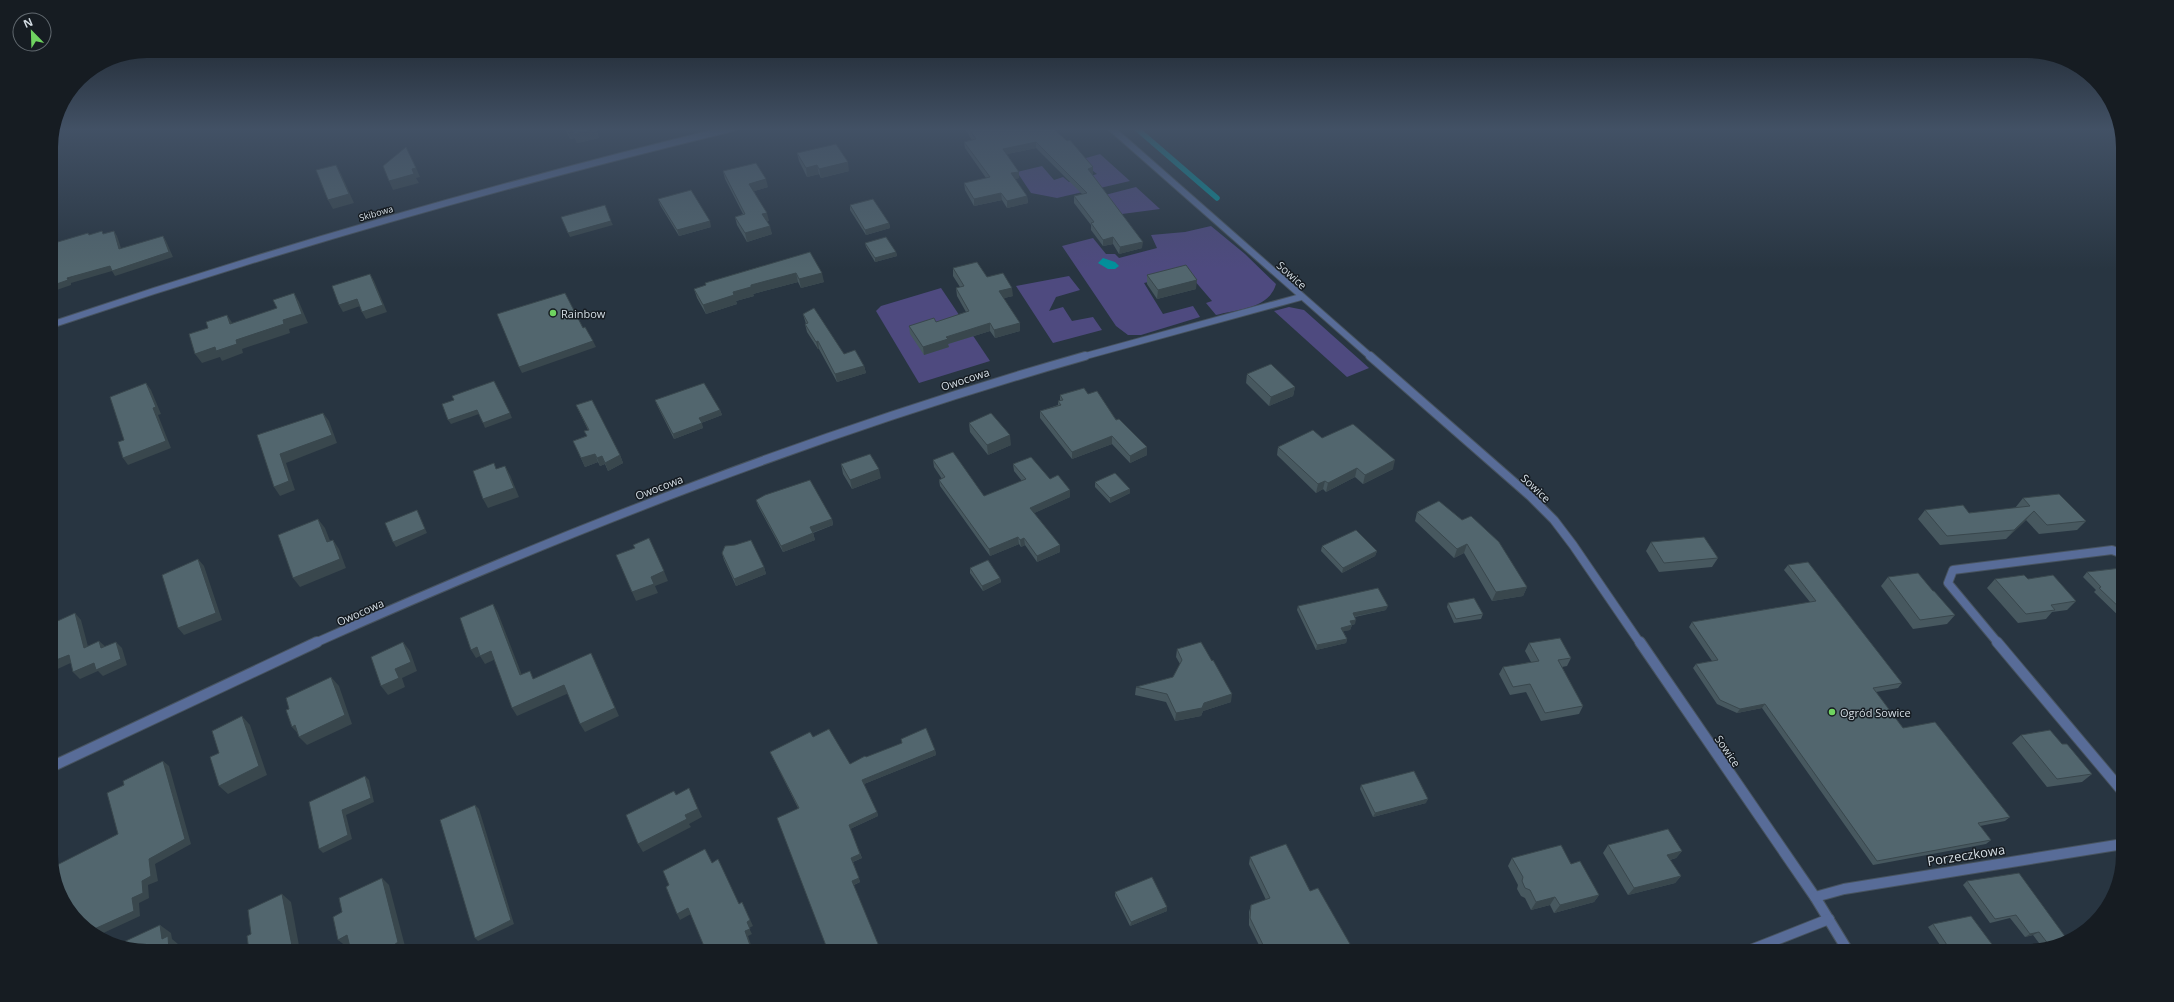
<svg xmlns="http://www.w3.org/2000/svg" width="2174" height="1002" viewBox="0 0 2174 1002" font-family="'Open Sans',sans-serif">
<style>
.green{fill:#4e4a7f}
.water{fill:#00929c}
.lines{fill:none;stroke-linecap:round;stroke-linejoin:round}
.stream{stroke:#00929c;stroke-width:5.5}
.minor-far2-casing{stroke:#47535f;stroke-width:8}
.minor-far1-casing{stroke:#47535f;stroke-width:10}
.minor-casing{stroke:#47535f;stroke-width:12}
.minor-far2{stroke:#586c98;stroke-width:6}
.minor-far1{stroke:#586c98;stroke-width:8}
.minor{stroke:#586c98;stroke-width:10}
.wall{fill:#47585f}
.shaded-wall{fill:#39474d}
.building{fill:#52666e;stroke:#39474d}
.poi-dot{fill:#6fd360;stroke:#161c22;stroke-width:1.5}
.labels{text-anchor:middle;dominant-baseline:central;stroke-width:3;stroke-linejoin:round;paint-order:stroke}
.far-street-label{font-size:9px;fill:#d5dee5;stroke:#161c22}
.street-label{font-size:11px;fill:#d5dee5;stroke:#161c22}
.poi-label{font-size:11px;fill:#d5dee5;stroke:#161c22;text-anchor:start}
.near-street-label{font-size:13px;fill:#d5dee5;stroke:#161c22}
</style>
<rect width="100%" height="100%" fill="#283541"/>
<g class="green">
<polygon points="1133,128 1139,128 1164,149 1159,151"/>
<polygon points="1100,154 1130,181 1057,198 1031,193 1017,172 1042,166 1054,180 1063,177 1069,182 1097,174 1079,160"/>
<polygon points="1136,187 1160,209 1122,214 1105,195"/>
<path d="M 1211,226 L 1245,254 L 1276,284 C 1269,309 1237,309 1216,315 L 1206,303 L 1212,301 L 1188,273 L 1144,283 L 1163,314 L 1193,306 L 1200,317 L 1141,335 L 1128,335 L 1116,326 L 1062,246 L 1093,238 L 1106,254 L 1115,254 L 1119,258 L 1157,248 L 1151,235 L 1185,232 Z"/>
<polygon points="1069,276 1080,290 1056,297 1049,311 1063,307 1072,321 1093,317 1102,330 1053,343 1016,286"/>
<polygon points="941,288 990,361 919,383 876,311 881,306"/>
<polygon points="1289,307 1304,310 1369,368 1347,377 1274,311"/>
</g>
<polygon class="water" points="1103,258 1115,262 1119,266 1115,269 1108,269 1098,263"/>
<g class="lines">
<polyline class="stream" points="1136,128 1217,198"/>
<defs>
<g id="minor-far2">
<polyline points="1111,128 1371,357"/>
<path d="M 51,325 C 276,249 503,184 733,128"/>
<polyline points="1082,357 1301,297"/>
</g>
<g id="minor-far1">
<polyline points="1370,356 1530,496 1554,520 1573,545 1640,643"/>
<path d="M 315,643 C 566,531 821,431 1085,356"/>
<polyline points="1998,643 1948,583 1953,570 2112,550 2123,554"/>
</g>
<g id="minor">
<polyline points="1640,642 1815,897 1848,951"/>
<polyline points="1997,642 2123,792"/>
<polyline points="51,767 317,642"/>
<polyline points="1815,897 1844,889 2123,844"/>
<polyline points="1748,951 1829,919"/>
</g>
</defs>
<use href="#minor-far2" class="minor-far2-casing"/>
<use href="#minor-far1" class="minor-far1-casing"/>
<use href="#minor" class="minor-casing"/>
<use href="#minor-far2" class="minor-far2"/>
<use href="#minor-far1" class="minor-far1"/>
<use href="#minor" class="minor"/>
</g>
<g class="wall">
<polygon points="565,128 596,128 599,138 577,143 575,138 570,139"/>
<polygon points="964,128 1053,128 1093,167 1093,174 1092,174 1142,248 1119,254 1113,244 1103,246 1091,230 1091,225 1074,203 1074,196 1082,194 1036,148 1007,154 1019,178 1015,179 1027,196 1028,203 1007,208 1002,200 974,206 965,190 964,183 986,178 965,148 964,142 972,140"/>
<polygon points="797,153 849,171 821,178 819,174 807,177 799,161"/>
<polygon points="723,171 768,187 754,191 769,221 767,221 772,234 747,242 737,225 735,217 743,214 725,179"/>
<polygon points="658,199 711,227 679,236 660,205"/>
<polygon points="850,205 889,223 890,228 866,235 850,210"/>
<polygon points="865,243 896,252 897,256 875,262 866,247"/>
<polygon points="810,252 824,282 801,288 798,282 753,294 754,296 736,301 737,304 706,314 697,298 694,289 706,285 705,283"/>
<polygon points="953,268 987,277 1013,296 1004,298 1020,331 995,338 990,331 948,344 949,347 924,355 910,334 909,326 936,322 966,312 957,296 956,288 960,287 953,276"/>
<polygon points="1147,275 1196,289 1157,299 1147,284"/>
<polygon points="803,314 844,354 864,366 866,373 837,382 819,349 818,349 807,332 805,324 806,324"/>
<polygon points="1247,374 1295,387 1293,396 1269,406 1246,383"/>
<polygon points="1088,394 1147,447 1147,455 1130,463 1112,444 1072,459 1040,418 1040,411 1058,405 1058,401 1060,401 1060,395"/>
<polygon points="655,400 720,410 722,415 701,423 703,428 674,439 657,405"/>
<polygon points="576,405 620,455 623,463 608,471 605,464 600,466 598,462 585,467 573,441 586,436 588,430"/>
<polygon points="969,423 1011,445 988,455 970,432"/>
<polygon points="1322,438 1393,469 1363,484 1355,477 1326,492 1323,489 1316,493 1277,455 1278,447"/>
<polygon points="933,460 984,496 1022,481 1014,471 1013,464 1050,479 1070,497 1034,513 1060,552 1037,562 1025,545 1021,547 1019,544 990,556 940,486 939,480 942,479 934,467"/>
<polygon points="841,464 881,478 852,489 843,474"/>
<polygon points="1095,482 1130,489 1130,493 1110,503 1095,487"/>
<polygon points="2023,498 2086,521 2077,530 2039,534 2026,520 2006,539 1940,545 1918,519 1925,510 1969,513 2015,508"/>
<polygon points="756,500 832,519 833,525 813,533 815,540 783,552 758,506"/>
<polygon points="1439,501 1527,587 1523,596 1492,601 1464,553 1454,558 1415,521 1417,512"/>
<polygon points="1651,542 1718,558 1712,567 1659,572 1646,551"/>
<polygon points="1322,546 1377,551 1375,556 1342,573 1321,551"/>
<polygon points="722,553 764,567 766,574 736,586 724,560"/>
<polygon points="1788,565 1902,683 1898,688 1876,692 1903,728 2010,817 2005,821 1980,826 1991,840 1986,844 1873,865 1762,708 1737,713 1717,704 1693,668 1696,664 1712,661 1689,627 1692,622 1810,602 1784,570"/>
<polygon points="970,568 1000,578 1001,582 983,591 970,573"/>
<polygon points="2123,570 2123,620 2094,592 2096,590 2083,577 2087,572"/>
<polygon points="1888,577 1933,591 1955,615 1947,624 1913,629 1881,586"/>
<polygon points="1995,579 2028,579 2076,601 2067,610 2052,612 2046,619 2018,623 1987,588"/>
<polygon points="1448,603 1483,614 1481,619 1454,623 1447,607"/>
<polygon points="1298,606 1386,610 1355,617 1355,624 1352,625 1350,630 1343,631 1347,639 1346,643 1316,650 1297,610"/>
<polygon points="1529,643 1571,658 1567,666 1562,667 1583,706 1579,714 1541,721 1526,692 1510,695 1499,674 1503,667 1531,662 1525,651"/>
<polygon points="1177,649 1231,702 1203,711 1201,716 1175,721 1166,702 1135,695 1136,687 1173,677 1180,664 1176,657"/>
<polygon points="2021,735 2062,744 2092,774 2082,782 2047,787 2012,743"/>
<polygon points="813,737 850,764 902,743 901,739 935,750 936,755 864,784 877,812 878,816 850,829 862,858 853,862 860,882 854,885 798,808 770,752"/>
<polygon points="1361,785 1426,803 1373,817 1360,789"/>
<polygon points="1608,845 1682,851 1676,858 1670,860 1681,876 1675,883 1628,895 1603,853"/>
<polygon points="1250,857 1310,891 1354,951 1262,951 1249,925 1249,912 1251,905 1266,900 1249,864"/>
<polygon points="1512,858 1571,864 1599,895 1594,902 1554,913 1550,905 1531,910 1525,898 1521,896 1517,889 1518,885 1508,866"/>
<polygon points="1967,881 2067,939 2042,947 2033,935 2025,937 2010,918 1990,923 1963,885"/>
<polygon points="1115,892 1167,911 1130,926 1115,896"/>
<polygon points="1933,924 1997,951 1944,951 1928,927"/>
</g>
<g class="shaded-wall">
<polygon points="572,129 575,138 570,139 567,130"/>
<polygon points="596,129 599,138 577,143 574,134"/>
<polygon points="1036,142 1036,148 1003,155 1003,149"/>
<polygon points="411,156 420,177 416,178 419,183 393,190 389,181 412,169"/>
<polygon points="848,162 849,171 821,178 819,169"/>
<polygon points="336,165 341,174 354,203 333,209 328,200"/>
<polygon points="817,165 819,174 807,177 806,168"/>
<polygon points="1093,167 1093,174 1088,176 1088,169"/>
<polygon points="1019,172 1019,178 1012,180 1011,173"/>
<polygon points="766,179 768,187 751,192 749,184"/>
<polygon points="1001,193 1002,200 974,206 974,199"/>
<polygon points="1027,196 1028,203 1007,208 1007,201"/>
<polygon points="767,213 769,221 764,222 762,214"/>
<polygon points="611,221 613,225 570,237 568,233"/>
<polygon points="710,221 711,227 679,236 677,230"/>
<polygon points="889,223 890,228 866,235 865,230"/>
<polygon points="770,226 772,234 747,242 745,233"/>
<polygon points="114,231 117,236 123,254 119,249"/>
<polygon points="163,236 166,241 173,257 115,276 112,271 71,283 71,285 51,292 51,286"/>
<polygon points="1113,237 1113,244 1103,246 1103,240"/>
<polygon points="1143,242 1142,248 1119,254 1120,247"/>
<polygon points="896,252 897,256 875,262 875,258"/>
<polygon points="796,273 798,282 753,294 754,296 736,301 737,304 706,314 703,305 751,285"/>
<polygon points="822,273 824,282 801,288 799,279"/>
<polygon points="370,274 374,281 387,312 366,319 362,312"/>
<polygon points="1197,280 1196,289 1157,299 1158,290"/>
<polygon points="1012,288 1013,296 1000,299 999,291"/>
<polygon points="294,293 299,302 308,323 289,329 290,333 242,349 243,353 222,361 220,357 202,363 195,354 283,320"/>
<polygon points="357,299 360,306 343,312 339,305"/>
<polygon points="227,315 233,324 230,324"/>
<polygon points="990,323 990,331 948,344 949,347 924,355 923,347 946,337"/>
<polygon points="1020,323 1020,331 995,338 994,330"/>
<polygon points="593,341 596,347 522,373 519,367"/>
<polygon points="818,341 819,349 818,349 816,342"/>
<polygon points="864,366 866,373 837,382 835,374"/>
<polygon points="146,383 151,390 161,414 158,415 171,448 128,465 123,458 153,408"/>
<polygon points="1295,387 1293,396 1269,406 1271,397"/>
<polygon points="477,410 479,414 451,424 448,420"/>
<polygon points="720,410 722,415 701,423 699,418"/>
<polygon points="323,413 329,421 337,443 286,463 295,490 280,496 274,487 280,454"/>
<polygon points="510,413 512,418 485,428 483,423"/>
<polygon points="702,423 703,428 674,439 673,434"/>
<polygon points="1010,435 1011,445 988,455 987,445"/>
<polygon points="1112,436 1112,444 1072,459 1072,452"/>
<polygon points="1147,447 1147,455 1130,463 1130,456"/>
<polygon points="595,454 598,462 585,467 581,458"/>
<polygon points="620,455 623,463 608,471 605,463"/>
<polygon points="602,456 605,464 600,466 597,458"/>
<polygon points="1395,460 1393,469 1363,484 1365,475"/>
<polygon points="505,466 510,475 519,497 488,508 483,499"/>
<polygon points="1357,468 1355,477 1326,492 1328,483"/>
<polygon points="879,469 881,478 852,489 850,480"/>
<polygon points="1325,481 1323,489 1316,493 1318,484"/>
<polygon points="1130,489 1130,493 1110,503 1110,498"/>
<polygon points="1070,490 1070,497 1030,515 1030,508"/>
<polygon points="417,510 419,515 427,533 396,547 393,542"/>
<polygon points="2034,511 2026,520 2006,539 2014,530"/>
<polygon points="318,519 325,528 334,551 327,542"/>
<polygon points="832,519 833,525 811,533 810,527"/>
<polygon points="813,533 815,540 783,552 781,546"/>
<polygon points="1018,537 1019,544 990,556 989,549"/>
<polygon points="1024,538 1025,545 1021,547 1020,540"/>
<polygon points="333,540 339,549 346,568 300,587 293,578"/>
<polygon points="1467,544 1464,553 1454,558 1457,549"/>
<polygon points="1060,545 1060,552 1037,562 1037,556"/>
<polygon points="1377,551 1375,556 1342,573 1343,568"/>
<polygon points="198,559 204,566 222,620 184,635 178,628"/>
<polygon points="764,567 766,574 736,586 734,579"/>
<polygon points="664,571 668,581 655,586 658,593 636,601 632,592 651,577"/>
<polygon points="1000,578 1001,582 983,591 982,586"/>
<polygon points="1527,587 1523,596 1492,601 1496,592"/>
<polygon points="493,604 498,613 525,683 520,675"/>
<polygon points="1388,606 1386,610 1352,617 1353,613"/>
<polygon points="75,613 81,620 90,654 84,648"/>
<polygon points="1356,620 1355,624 1348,626 1350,621"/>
<polygon points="1352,625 1350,630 1340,632 1341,628"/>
<polygon points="1347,639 1346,643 1316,650 1317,645"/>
<polygon points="99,641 106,647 101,648"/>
<polygon points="116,642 122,648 127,665 103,676 98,671 80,679 73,672"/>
<polygon points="403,642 410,651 417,671 402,678 405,687 388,695 381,686 395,669"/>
<polygon points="477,647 491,651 496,659 485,664 480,656 476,658 471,650"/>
<polygon points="591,653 595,661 619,716 585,732 580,724"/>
<polygon points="69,655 75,661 51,672 51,662"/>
<polygon points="331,677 339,686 352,724 307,745 299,737"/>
<polygon points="564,685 569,693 517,716 512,708"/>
<polygon points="1232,694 1231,702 1203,711 1201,716 1175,721 1176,713 1204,703"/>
<polygon points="1765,704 1762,708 1737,713 1740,709"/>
<polygon points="242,716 250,725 267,775 228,794 219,786"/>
<polygon points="295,725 300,736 292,727"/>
<polygon points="935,750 936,755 864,784 862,780"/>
<polygon points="163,761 169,766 191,844 155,864 158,881 148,885 149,898 139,903 140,916 99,935 92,930 132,898 142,881 149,859"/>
<polygon points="365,776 369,780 374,802 346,815 352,839 323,853 319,849 342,810"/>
<polygon points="689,788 702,817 689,824 691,827 643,852 638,844 685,815"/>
<polygon points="1428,799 1426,803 1373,817 1375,813"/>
<polygon points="475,805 479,809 514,924 478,941 475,938"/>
<polygon points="877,812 878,816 850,829 849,825"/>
<polygon points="1682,851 1676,858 1661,862 1667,855"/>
<polygon points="860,854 862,858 852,862 851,858"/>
<polygon points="1681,876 1675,883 1628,895 1634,888"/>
<polygon points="382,878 389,885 406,950 403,951 395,951"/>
<polygon points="859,878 860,882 853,885 852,881"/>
<polygon points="282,894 291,902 300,951 293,951"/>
<polygon points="1599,895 1594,902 1554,913 1560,905"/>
<polygon points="1555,897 1550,905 1531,910 1536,902"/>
<polygon points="742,902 753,926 749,928 752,934 748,936 753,951 752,951 745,931 747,922"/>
<polygon points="1167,907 1167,911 1130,926 1131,922"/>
<polygon points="688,908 691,914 680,920 677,914"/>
<polygon points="160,925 171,933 172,939 178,944 179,951 169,951 162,939"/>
<polygon points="2039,932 2033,935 2025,937 2030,934"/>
<polygon points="347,935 356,943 347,947 338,940"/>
<polygon points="1289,946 1288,951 1276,951"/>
</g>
<g class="building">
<polygon points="566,128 596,128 596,129 574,134 572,129 567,130"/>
<polygon points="968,128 1053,128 1067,141 1070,140 1093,167 1088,169 1143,242 1120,247 1113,237 1103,240 1091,223 1094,222 1074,196 1087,193 1036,142 1003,149 1019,172 1011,173 1027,196 1007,201 1001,193 974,199 964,183 990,177 964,142 976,139"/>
<polygon points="836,144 848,162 819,169 817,165 806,168 797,153"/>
<polygon points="406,147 416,168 412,169 414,174 389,181 383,166"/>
<polygon points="756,163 766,179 749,184 767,213 762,214 770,226 745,233 735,217 745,214 723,171"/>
<polygon points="336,165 349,194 328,200 316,170"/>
<polygon points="691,190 710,221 677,230 658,199"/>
<polygon points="873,199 889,223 865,230 850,205"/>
<polygon points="605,205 611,221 568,233 561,217"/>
<polygon points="102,231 103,234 114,231 119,249 163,236 169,252 112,271 110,266 67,278 68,280 51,286 51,244 88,233 89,235"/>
<polygon points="886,237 896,252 875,258 865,243"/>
<polygon points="810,252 822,273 799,279 796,273 751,285 751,287 733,292 734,295 703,305 694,289 706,285 705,283"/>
<polygon points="977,262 987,277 1003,273 1012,288 999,291 1020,323 994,330 990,323 946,337 948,339 923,347 909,326 934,318 936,322 969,311 956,288 964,286 953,268"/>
<polygon points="1186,265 1197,280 1158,290 1147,275"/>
<polygon points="370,274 383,305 362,312 357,299 339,305 332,286"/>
<polygon points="294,293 302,314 283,320 284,324 236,340 237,344 216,351 215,347 195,354 189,334 208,328 206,322 227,315 230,324 277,308 273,300"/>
<polygon points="565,293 583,328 585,327 593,341 519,367 497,314"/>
<polygon points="814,308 844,354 855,350 864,366 835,374 818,341 816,342 805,324 808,323 803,314"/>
<polygon points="1271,364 1295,387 1271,397 1247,374"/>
<polygon points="494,381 510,413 483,423 477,410 448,420 442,404 454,400 452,396"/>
<polygon points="146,383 156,407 153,408 166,441 123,458 118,442 124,440 110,397"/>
<polygon points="704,383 720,410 699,418 702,423 673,434 655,400"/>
<polygon points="1084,388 1088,394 1097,391 1116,420 1119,419 1147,447 1130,456 1112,436 1072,452 1040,411 1061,405 1058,401 1063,400 1060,395"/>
<polygon points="592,400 620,455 605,463 602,456 597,458 595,454 581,458 573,441 587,436 584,431 589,430 576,405"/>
<polygon points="323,413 332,435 280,454 289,481 274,487 257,435"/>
<polygon points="991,413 1010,435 987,445 969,423"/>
<polygon points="1353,424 1395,460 1365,475 1357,468 1328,483 1325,481 1318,484 1278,447 1313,430 1322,438"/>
<polygon points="953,452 984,496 1026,479 1013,464 1031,457 1050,479 1058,475 1070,490 1030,508 1060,545 1037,556 1024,538 1020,540 1018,537 989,549 939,480 945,477 933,460"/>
<polygon points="870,454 879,469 850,480 841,464"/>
<polygon points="494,463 496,469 505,466 514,488 483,499 473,471"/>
<polygon points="1115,473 1130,489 1110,498 1095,482"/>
<polygon points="810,480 832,519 810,527 813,533 781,546 756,500 765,495"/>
<polygon points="2059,494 2086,521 2047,525 2034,511 2014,530 1947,536 1925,510 1963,505 1969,513 2030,506 2023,498"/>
<polygon points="1439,501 1462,520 1471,516 1499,542 1527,587 1496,592 1467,544 1457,549 1417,512"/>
<polygon points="417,510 425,529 393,542 385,523"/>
<polygon points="318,519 327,542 333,540 340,559 293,578 278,535"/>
<polygon points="1356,530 1377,551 1343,568 1322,546"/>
<polygon points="1704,537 1718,558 1664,563 1651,542"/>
<polygon points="649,538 664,571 651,577 654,584 632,592 616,555 635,548 633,545"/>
<polygon points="751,540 764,567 734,579 722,553 725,546 735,545"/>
<polygon points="198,559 216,613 178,628 162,575"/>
<polygon points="988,560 1000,578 982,586 970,568"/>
<polygon points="1808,562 1902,683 1873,688 1903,728 1935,722 2010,817 1978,823 1991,840 1877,861 1765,704 1740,709 1720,700 1696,664 1718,660 1692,622 1816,601 1788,565"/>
<polygon points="2121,568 2123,570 2123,611 2099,588 2101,587 2087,572"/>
<polygon points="1918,573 1933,591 1934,591 1955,615 1920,620 1888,577"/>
<polygon points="2024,575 2028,579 2053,575 2076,601 2051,605 2055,610 2026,614 1995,579"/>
<polygon points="1378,588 1388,606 1353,613 1356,620 1350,621 1352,625 1341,628 1347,639 1317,645 1298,606"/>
<polygon points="1474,598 1483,614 1456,619 1448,603"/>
<polygon points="493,604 520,675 530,671 533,679 591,653 615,708 580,724 564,685 512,708 491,651 480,656 477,647 471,650 460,618"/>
<polygon points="75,613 84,648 99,641 101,648 116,642 121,659 96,670 94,663 73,672 69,655 51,662 51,624"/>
<polygon points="1560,638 1571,658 1558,660 1583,706 1545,713 1530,684 1513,687 1503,667 1539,661 1529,643"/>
<polygon points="403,642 411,662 395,669 399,678 381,686 371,657"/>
<polygon points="1201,642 1212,661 1213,660 1232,694 1204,703 1202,708 1176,713 1167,694 1136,687 1173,677 1182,660 1177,649"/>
<polygon points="331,677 345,715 299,737 295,725 292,727 286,710 289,709 286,698"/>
<polygon points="242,716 259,766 219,786 210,757 219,753 212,731"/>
<polygon points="926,728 935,750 862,780 877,812 849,825 860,854 851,858 859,878 852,881 881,951 828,951 777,818 799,808 770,752 810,732 813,737 829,729 850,764 865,756 866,757 902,743 901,739"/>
<polygon points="2050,730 2062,744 2067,744 2092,774 2057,779 2021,735"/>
<polygon points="163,761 185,839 149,859 151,876 142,881 143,893 132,898 134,911 92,930 71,913 53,867 118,834 107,793 124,785 123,781"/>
<polygon points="1414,771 1428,799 1375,813 1361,785"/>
<polygon points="365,776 371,798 342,810 348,835 319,849 309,802"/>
<polygon points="689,788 698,809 685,815 687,819 638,844 626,815 674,791 676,795"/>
<polygon points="475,805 511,920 475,938 440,820"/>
<polygon points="1668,829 1682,851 1667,855 1681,876 1634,888 1608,845"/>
<polygon points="1286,844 1310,891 1318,888 1354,951 1299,951 1289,946 1276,951 1266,951 1250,918 1251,905 1270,898 1250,857"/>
<polygon points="1561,845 1571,864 1580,861 1599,895 1560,905 1555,897 1536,902 1530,890 1525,888 1522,881 1523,877 1512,858"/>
<polygon points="705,849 712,863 718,859 739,904 742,902 750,920 747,922 750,929 745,931 752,951 706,951 688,908 677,914 666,887 669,885 663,871"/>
<polygon points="2019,873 2067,939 2049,945 2039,932 2030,934 2016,915 1995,919 1967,881"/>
<polygon points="1152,877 1167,907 1131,922 1115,892"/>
<polygon points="382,878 398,942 394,945 395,951 351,951 347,935 338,940 333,917 342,912 339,898"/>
<polygon points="282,894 293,951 249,951 247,936 251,934 248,910"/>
<polygon points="1971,916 1997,951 1951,951 1933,924"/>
<polygon points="160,925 162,939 168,936 169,951 147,951 117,945"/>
</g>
<linearGradient id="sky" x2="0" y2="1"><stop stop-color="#161d24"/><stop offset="0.48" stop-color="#425165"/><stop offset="1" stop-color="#425165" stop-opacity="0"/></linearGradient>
<rect width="2174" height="269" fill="url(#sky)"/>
<g class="poi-dot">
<circle cx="553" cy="313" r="4"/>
<circle cx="1832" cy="712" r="4"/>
</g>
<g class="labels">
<g class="far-street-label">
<text transform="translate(376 213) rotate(-16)">Skibowa</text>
</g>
<g class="street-label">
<text transform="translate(1292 275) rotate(42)">Sowice</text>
<text transform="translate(965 379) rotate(-18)">Owocowa</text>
<text transform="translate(659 487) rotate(-21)">Owocowa</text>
<text transform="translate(1536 488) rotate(43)">Sowice</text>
<text transform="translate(360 612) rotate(-24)">Owocowa</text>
<text transform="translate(1728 751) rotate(56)">Sowice</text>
</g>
<g class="poi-label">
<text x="561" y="313">Rainbow</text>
<text x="1840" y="712">Ogród Sowice</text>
</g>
<g class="near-street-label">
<text transform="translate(1966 855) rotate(-9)">Porzeczkowa</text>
</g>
</g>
<path d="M0 0H2174V1002H0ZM147 58H2027A89 89 0 0 1 2116 147V855A89 89 0 0 1 2027 944H147A89 89 0 0 1 58 855V147A89 89 0 0 1 147 58Z" fill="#161c22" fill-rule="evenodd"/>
<g transform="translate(32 32) rotate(337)"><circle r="19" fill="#161c22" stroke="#626a70"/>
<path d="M0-3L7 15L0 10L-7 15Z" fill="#6fd360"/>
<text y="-6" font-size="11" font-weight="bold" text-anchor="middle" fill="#d5dee5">N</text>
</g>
</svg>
